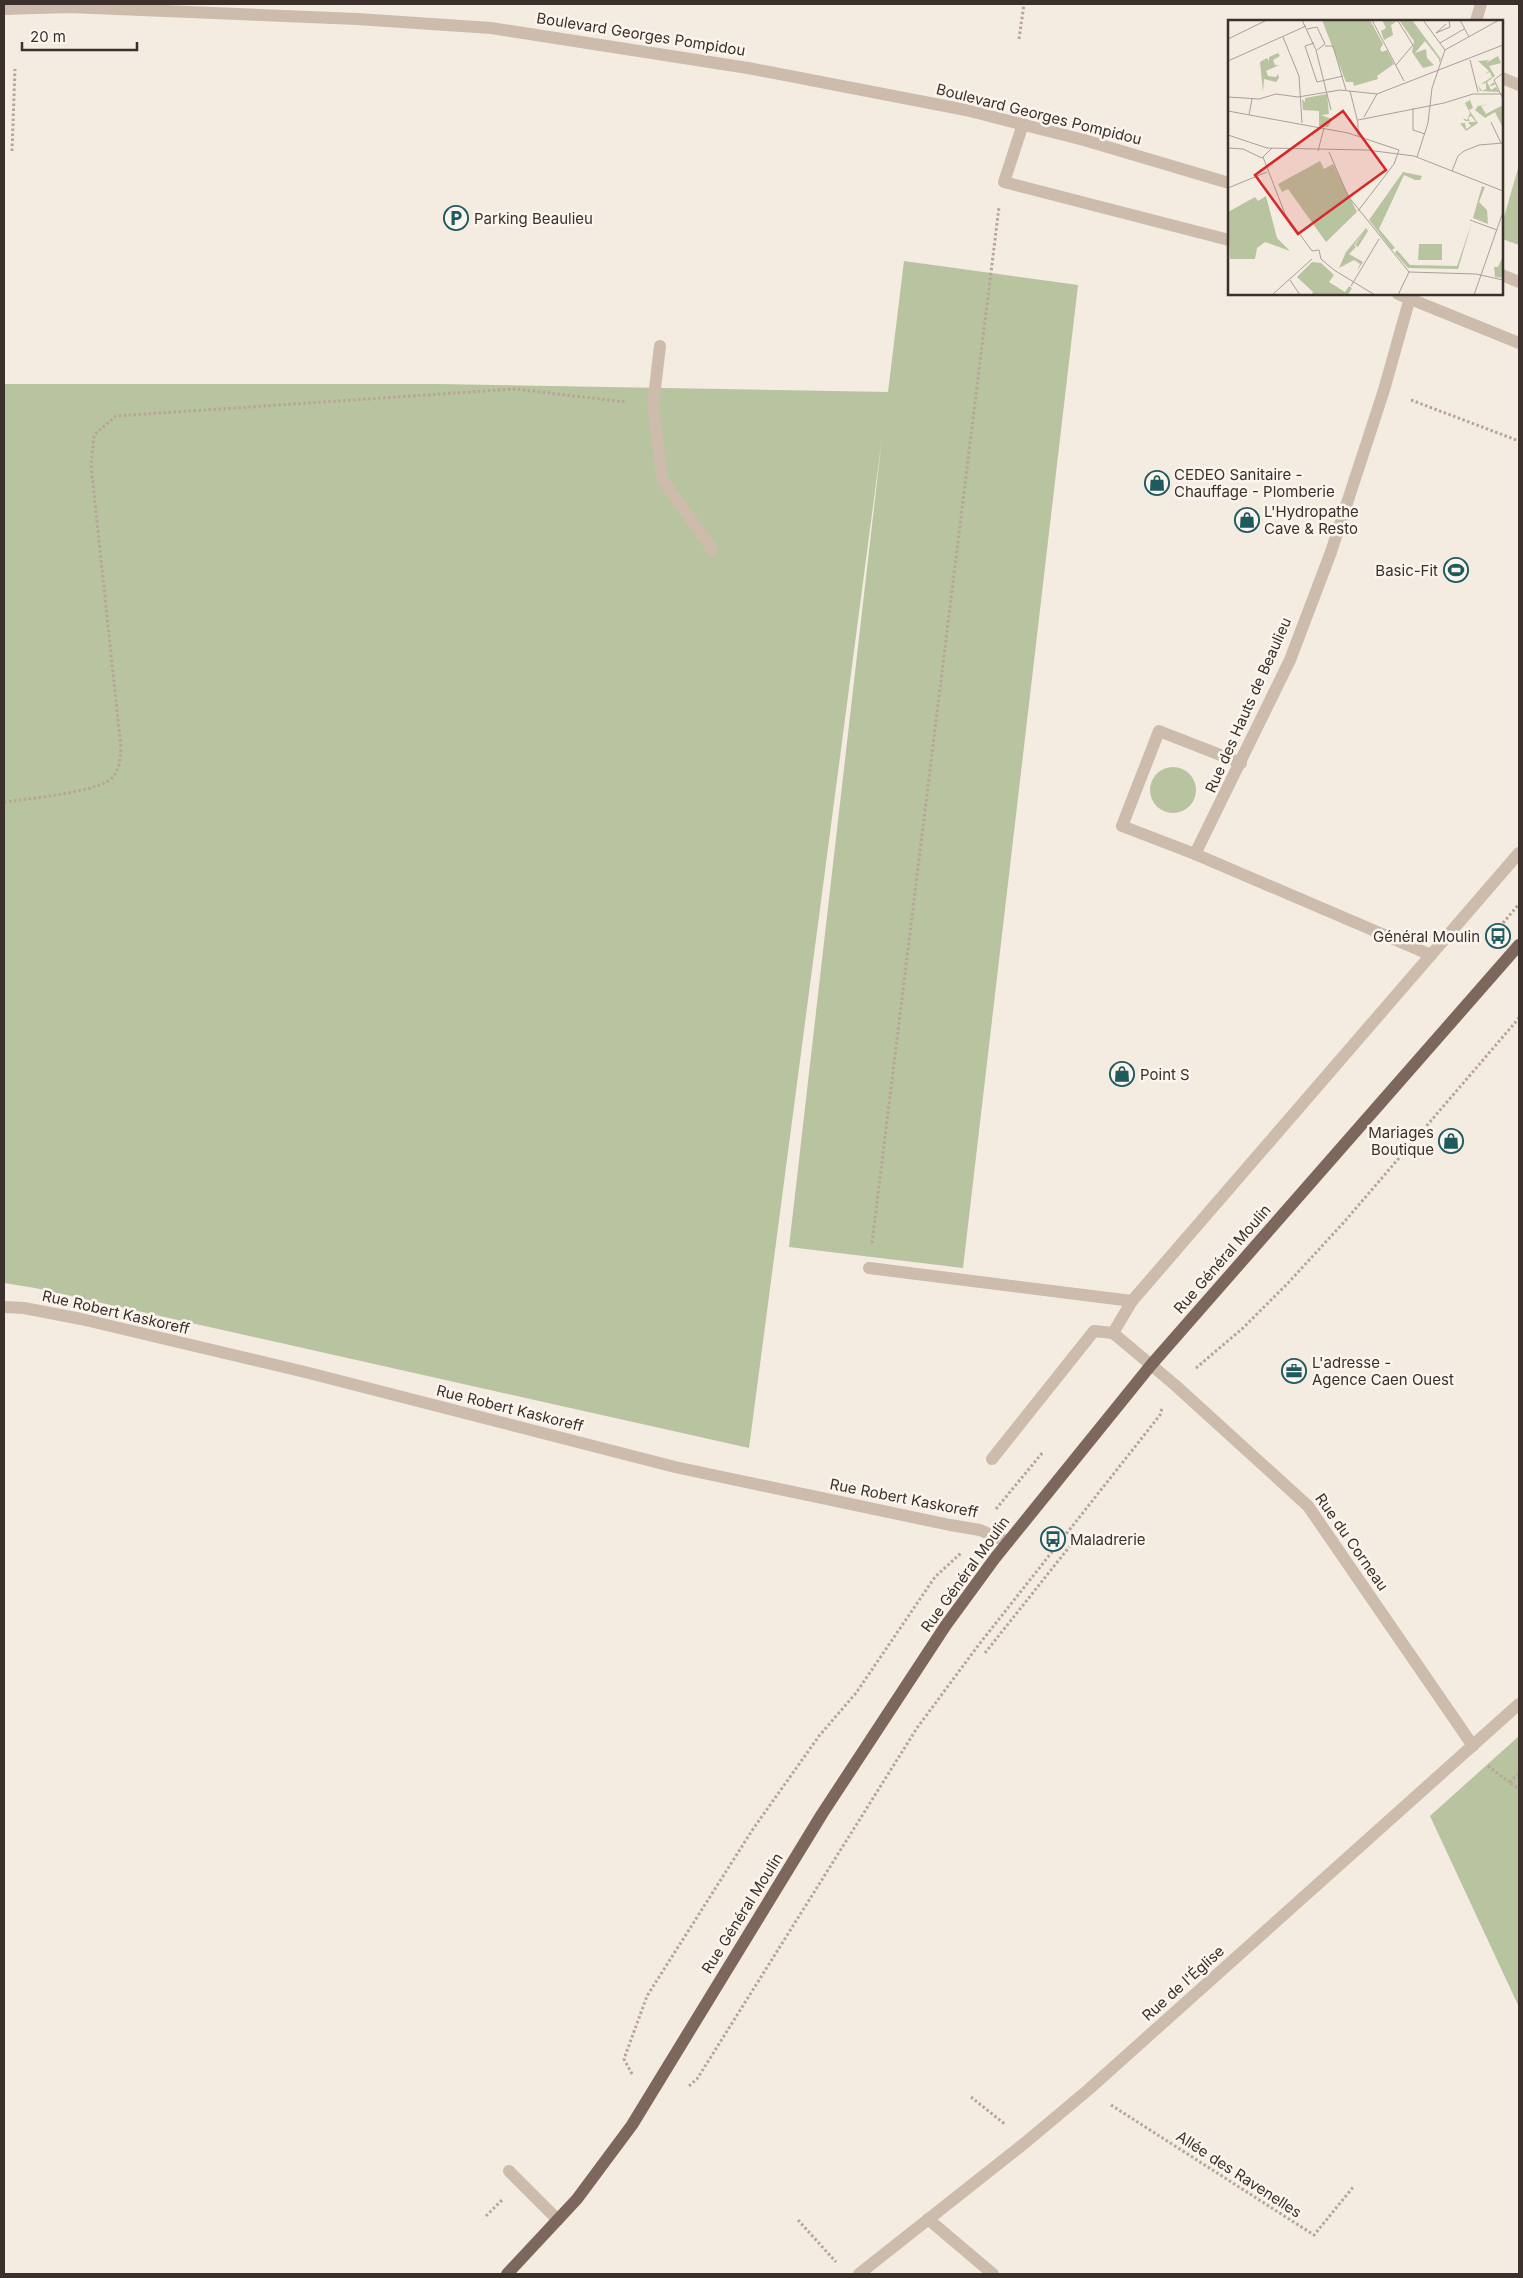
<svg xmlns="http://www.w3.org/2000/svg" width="1523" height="2278" viewBox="0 0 1523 2278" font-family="Inter,sans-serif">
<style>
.green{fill:#b8c4a0}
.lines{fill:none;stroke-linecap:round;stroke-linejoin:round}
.path{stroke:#b9a596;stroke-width:3;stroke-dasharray:2.5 2.5;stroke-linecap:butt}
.minor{stroke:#cdbbac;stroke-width:12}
.major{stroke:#7d675c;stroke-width:12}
.labels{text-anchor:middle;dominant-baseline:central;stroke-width:5;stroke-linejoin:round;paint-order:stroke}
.street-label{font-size:15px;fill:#3b302b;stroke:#fbf5ee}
.poi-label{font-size:15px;fill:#3b302b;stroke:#fbf5ee;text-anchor:start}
.inset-road{fill:none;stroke:#aaa098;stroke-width:1}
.view{fill:#d62828;fill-opacity:0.15;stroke:#d62828;stroke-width:2.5}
.inset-edge{fill:none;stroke:#3b302b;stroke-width:2.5}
</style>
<rect width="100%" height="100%" fill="#f4ebe1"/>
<g class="green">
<polygon points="1519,165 1519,245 1502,239 1502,224"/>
<polygon points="904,261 1078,285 963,1268 789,1247 882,438 749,1448 35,1288 4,1283 4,384 440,384 888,392"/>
<circle cx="1173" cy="790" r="23"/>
<polygon points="1519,1736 1519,2007 1430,1816"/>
</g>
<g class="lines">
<g class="path">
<polyline points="1019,39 1024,4"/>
<polyline points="12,151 15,69"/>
<polyline points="1411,400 1519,441"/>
<path d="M 4,802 C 25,799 101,792 113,777 C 120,768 120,759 121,748 L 91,465 L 94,435 L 116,416 L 515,389 L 626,402"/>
<polyline points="1503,923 1519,904"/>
<polyline points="872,1243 999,207"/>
<polyline points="1196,1368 1243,1328 1288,1283 1345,1221 1519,1018"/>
<polyline points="996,1509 1043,1452"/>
<polyline points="985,1653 1074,1541 1071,1539"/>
<polyline points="1488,1766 1509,1782"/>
<polyline points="1519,1774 1509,1782 1519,1789"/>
<polyline points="632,2074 624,2059 647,1996 753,1829 819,1736 856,1693 935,1577 961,1553"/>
<polyline points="689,2086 697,2079 917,1728 977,1647 1160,1415 1162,1408"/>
<polyline points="971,2097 1006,2125"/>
<polyline points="1111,2105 1314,2235 1354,2186"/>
<polyline points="486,2216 502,2200"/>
<polyline points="798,2220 836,2262"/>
</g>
<g class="minor">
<polyline points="4,9 69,7 357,19 491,28 748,68 966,110 1084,140 1229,183"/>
<polyline points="1476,21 1481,4"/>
<polyline points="1502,78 1519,85"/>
<polyline points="1023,124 1004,182 1229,240"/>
<polyline points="1502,275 1519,282"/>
<polyline points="1398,294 1519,343"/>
<polyline points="1411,294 1384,390 1331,552 1290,660 1195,854 1431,955"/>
<polyline points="660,346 653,405 662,479 712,549"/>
<polyline points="1195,854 1122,826 1159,731 1241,763"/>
<polyline points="869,1268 1132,1301"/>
<polyline points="4,1307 24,1308 81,1319 305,1372 675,1467 950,1525 980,1530 1008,1542"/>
<polyline points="1113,1333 1132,1301 1519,853"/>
<polyline points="992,1459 1094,1331 1113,1333 1175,1385 1308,1506 1473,1746"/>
<polyline points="509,2171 558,2220"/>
<polyline points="928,2219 993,2274"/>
<polyline points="859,2274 1026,2142 1088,2090 1519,1704"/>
</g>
<polyline class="major" points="507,2274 577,2199 632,2125 822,1814 946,1625 995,1558 1151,1365 1519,945"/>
</g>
<defs>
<symbol id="parking-ring" viewBox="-11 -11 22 22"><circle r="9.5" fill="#fbf5ee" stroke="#1f5a5e" stroke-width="1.5"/><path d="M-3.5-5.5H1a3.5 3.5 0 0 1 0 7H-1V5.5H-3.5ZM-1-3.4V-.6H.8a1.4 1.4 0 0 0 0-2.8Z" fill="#1f5a5e"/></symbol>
<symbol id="shop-ring" viewBox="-11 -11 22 22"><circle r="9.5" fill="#fbf5ee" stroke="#1f5a5e" stroke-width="1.5"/><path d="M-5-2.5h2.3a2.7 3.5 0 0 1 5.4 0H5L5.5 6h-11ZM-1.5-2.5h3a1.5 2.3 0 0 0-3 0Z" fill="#1f5a5e"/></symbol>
<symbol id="stadium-ring" viewBox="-11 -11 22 22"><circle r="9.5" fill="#fbf5ee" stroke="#1f5a5e" stroke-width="1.5"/><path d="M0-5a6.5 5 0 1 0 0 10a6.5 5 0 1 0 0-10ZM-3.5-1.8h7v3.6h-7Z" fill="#1f5a5e"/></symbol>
<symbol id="bus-ring" viewBox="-11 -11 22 22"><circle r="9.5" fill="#fbf5ee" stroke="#1f5a5e" stroke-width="1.5"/><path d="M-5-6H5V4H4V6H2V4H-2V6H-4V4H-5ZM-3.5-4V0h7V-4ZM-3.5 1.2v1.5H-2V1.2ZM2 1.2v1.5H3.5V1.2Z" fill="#1f5a5e"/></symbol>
<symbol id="office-ring" viewBox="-11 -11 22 22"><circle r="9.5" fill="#fbf5ee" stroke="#1f5a5e" stroke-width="1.5"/><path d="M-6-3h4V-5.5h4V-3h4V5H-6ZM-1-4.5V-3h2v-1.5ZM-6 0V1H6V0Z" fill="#1f5a5e"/></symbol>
</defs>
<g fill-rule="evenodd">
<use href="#parking-ring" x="442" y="204" width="28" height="28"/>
<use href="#shop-ring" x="1143" y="469" width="28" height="28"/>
<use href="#shop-ring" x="1233" y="506" width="28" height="28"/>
<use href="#stadium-ring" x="1442" y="556" width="28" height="28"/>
<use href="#bus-ring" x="1484" y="922" width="28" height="28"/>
<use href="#shop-ring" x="1108" y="1060" width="28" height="28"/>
<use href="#shop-ring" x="1437" y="1127" width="28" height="28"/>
<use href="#office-ring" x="1280" y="1357" width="28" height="28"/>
<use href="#bus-ring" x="1039" y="1525" width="28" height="28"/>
</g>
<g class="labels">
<g class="street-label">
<text transform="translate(641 34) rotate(9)">Boulevard Georges Pompidou</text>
<text transform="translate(1039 114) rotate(14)">Boulevard Georges Pompidou</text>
<text transform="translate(1248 705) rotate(-66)">Rue des Hauts de Beaulieu</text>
<text transform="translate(1222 1259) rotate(-49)">Rue Général Moulin</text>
<text transform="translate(116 1312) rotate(13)">Rue Robert Kaskoreff</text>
<text transform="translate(510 1408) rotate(14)">Rue Robert Kaskoreff</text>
<text transform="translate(904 1498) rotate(11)">Rue Robert Kaskoreff</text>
<text transform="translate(1352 1542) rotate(55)">Rue du Corneau</text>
<text transform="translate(965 1574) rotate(-54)">Rue Général Moulin</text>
<text transform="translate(742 1913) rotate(-58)">Rue Général Moulin</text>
<text transform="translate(1183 1983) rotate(-42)">Rue de l'Église</text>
<text transform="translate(1239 2174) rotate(33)">Allée des Ravenelles</text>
</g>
<g class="poi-label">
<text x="474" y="218">Parking Beaulieu</text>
<text x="1174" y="474">CEDEO Sanitaire -<tspan x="1174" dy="17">Chauffage - Plomberie</tspan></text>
<text x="1264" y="511">L'Hydropathe<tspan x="1264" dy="17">Cave &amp; Resto</tspan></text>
<text x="1438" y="570" text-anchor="end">Basic-Fit</text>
<text x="1480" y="936" text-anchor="end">Général Moulin</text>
<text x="1140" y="1074">Point S</text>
<text x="1434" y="1132" text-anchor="end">Mariages<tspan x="1434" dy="17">Boutique</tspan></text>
<text x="1312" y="1362">L'adresse -<tspan x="1312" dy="17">Agence Caen Ouest</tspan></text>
<text x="1070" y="1539">Maladrerie</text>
</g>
</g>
<g transform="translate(1228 20)">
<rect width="275" height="275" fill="#f4ebe1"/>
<path d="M 94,0 L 142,0 L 155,24 L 152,29 L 154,32 L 159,30 L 166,44 L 149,56 L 150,59 L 126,66 L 125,62 L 118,62 ZM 154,0 L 171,0 L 163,5 L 165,15 L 156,20 L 153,11 L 158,8 ZM 171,0 L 184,0 L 213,39 L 211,43 L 211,39 L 197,21 L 187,33 L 198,29 L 199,38 L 206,45 L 195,48 L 184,32 L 186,21 ZM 50,33 L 52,36 L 45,40 L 47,45 L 51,45 L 38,51 L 40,56 L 48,57 L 50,54 L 51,58 L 48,62 L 36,59 L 35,72 L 32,42 L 39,38 L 41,41 L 41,37 ZM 270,36 L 273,43 L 261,46 L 267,56 L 259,62 L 261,66 L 266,62 L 267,65 L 261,66 L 263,70 L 268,67 L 271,72 L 252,71 L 250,65 L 254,71 L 258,69 L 258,63 L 253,64 L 264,57 L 262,52 L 257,54 L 261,51 L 250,41 L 261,40 L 258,43 ZM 99,74 L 101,94 L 93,95 L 104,99 L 105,96 L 105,98 L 100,107 L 91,106 L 91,91 L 75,90 L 74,79 L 77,82 L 77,78 ZM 242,80 L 245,88 L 241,90 L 250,103 L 238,111 L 232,103 L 237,103 L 238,109 L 243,106 L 240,102 L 248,102 L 243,96 L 240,98 L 242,101 L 237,101 L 235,98 L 239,100 L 242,93 L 237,83 ZM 261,84 L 253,86 L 258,94 L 275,85 L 275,108 L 267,92 L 257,98 L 247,90 L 250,86 ZM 92,141 L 96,149 L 105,144 L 129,192 L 98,222 L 60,169 L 54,172 L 50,164 ZM 175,152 L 194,156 L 192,160 L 187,160 L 176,155 L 151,209 L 167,228 L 164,230 L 141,200 ZM 254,166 L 257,167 L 251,182 L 259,190 L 260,204 L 245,198 ZM 38,176 L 49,218 L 62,231 L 37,222 L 29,228 L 27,239 L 2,239 L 0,192 L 27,177 L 30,181 ZM 244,202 L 230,249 L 180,248 L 167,233 L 169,230 L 182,245 L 229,246 ZM 138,208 L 140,211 L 130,227 L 127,225 L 136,212 L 126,225 L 128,227 L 121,234 L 135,242 L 129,251 L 132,244 L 126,240 L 111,248 L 118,232 ZM 191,224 L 214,224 L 214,240 L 190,240 ZM 275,236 L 275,258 L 267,257 L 266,247 L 270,247 ZM 84,242 L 93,243 L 106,255 L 101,262 L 117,272 L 121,266 L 124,268 L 120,275 L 84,275 L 85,272 L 69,257 Z" fill="#b8c4a0"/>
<path class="inset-road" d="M 74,0 L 88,30 L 103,90M 144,0 L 176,61M 195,0 L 217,30M 232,0 L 241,17M 218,4 L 208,13 L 222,7 L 221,0M 79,9 L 89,7 L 97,24 L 89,30M 55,17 L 71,56 L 74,103M 0,19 L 39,0M 86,23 L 77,26 L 89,62 L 115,56M 212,23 L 236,9M 97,26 L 105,26 L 118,70M 217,30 L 271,0M 242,40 L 250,72M 0,41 L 78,6M 168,45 L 185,25 L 170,1M 275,53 L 266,60 L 275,79M 122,71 L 130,103 L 130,116M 0,77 L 31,79 L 48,74 L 70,77 L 112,70 L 149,74 L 275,25M 185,88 L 185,110 L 197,114M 0,91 L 120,113 L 171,130 L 166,144 L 130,191M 21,95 L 24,79M 136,97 L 149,74M 130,100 L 216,83 L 245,74 L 275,74M 263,102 L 273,123M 0,115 L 39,128 L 139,130 L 186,136 L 275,171M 0,128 L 15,129 L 34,138 L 44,128M 90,131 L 96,108M 101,132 L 120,176 L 181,252 L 248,254 L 275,260M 35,137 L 57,194 L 84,231M 189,137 L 200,103 L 204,68 L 217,30M 224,151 L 230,136 L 236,131 L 251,125 L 275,123M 0,168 L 39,152M 242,200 L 269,210M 84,231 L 91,230 L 93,239 L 106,250 L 147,275M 62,260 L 72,275M 123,266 L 151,219M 44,275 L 84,239M 170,275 L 181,252M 246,275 L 275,192"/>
<path class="view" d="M 115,91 L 158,150 L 70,214 L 27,155 Z"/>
<rect width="275" height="275" class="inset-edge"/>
</g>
<rect width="1523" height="2278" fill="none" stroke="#3b302b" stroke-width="10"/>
<path d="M22 42v8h115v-8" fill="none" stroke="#3b302b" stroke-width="2.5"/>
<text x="30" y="42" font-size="15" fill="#3b302b" stroke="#fbf5ee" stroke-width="4" paint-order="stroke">20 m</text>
</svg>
